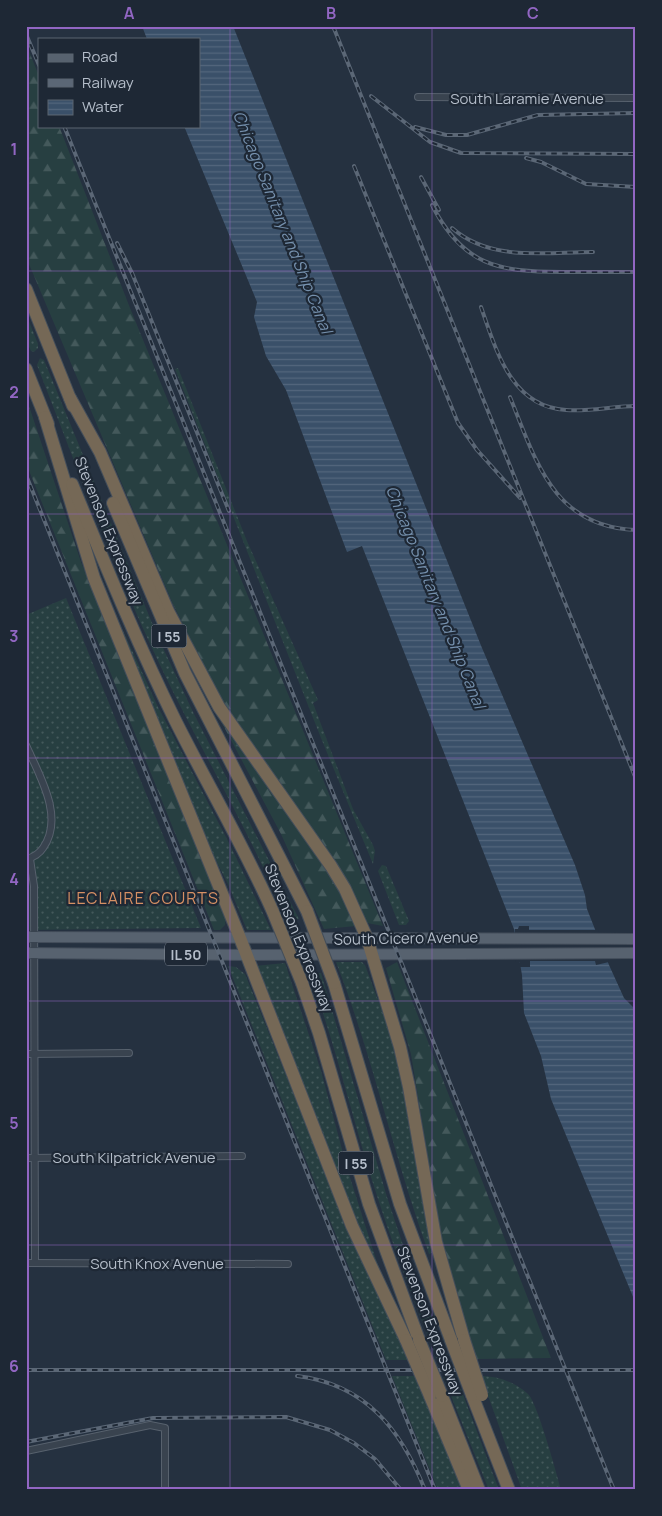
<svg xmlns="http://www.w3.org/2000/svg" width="662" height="1516" viewBox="0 0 662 1516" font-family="Manrope,sans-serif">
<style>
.grass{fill:url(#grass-dots)}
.forest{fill:url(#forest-firs)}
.water{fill:url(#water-rules)}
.pier{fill:#253140}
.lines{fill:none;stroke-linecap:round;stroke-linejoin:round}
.street-casing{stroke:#57616d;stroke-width:8}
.primary-casing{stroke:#424c59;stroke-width:12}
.highway-casing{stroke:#444e5a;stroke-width:14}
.street{stroke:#39434f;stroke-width:6}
.primary{stroke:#57626f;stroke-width:10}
.highway{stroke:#756856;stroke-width:12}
.rail-casing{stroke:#5b6776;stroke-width:4}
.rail{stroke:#1e2835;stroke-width:2;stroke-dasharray:5.5;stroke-linecap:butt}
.highway-bridge-casing{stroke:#444e5a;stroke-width:14;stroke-linecap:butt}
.highway-bridge{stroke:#756856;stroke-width:12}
.grid{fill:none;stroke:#9266c3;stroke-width:1;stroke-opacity:0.55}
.labels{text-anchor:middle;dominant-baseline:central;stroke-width:4.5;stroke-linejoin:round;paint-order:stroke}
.shield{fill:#1e2835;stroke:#88919d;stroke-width:1}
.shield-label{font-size:14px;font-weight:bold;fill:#b5beca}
.street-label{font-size:15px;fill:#b5beca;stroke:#1e2835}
.water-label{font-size:16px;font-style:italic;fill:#7590ad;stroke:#1e2835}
.neighbourhood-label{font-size:16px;letter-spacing:1px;fill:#d69064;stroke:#1e2835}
.neatline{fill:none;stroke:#9266c3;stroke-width:2}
.grid-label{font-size:16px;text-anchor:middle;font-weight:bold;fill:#9266c3}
</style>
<defs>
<pattern id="grass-dots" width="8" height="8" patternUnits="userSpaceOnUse" patternTransform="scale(1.25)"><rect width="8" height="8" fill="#273f41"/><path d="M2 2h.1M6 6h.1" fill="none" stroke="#44595b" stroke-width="1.8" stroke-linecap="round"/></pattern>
<pattern id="forest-firs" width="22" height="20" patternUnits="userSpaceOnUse" patternTransform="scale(1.25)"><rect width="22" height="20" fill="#273f41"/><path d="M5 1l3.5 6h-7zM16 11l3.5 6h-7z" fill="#44595b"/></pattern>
<pattern id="water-rules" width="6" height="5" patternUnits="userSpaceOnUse" patternTransform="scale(1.25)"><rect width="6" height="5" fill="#3a5069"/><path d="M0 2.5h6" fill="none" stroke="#54677d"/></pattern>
</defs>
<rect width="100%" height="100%" fill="#253140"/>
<g class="grass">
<polygon points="26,314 38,344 38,348 34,352 31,351 26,340"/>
<path d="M 40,358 L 44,360 L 157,635 L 193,712 L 299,919 L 287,920 C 250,832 200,749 159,663 C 113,566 76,465 37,365 Z"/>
<polygon points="178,368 247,541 318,700 313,703 353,809 373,845 375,851 373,864 321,738 175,369"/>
<polygon points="66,598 201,928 26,930 26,615"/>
<polygon points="108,598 158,707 228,841 271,930 247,930 228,884 207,843"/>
<polygon points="382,865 386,866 409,921 406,925 399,925 378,871"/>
<path d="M 336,962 L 362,962 L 365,965 L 388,1027 L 398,1060 L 432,1253 L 429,1254 C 394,1158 373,1057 336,962 Z"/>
<polygon points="285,963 321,1071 347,1168 382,1278 351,1208 255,966"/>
<polygon points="228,966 236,967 245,974 312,1140 408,1360 386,1360"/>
<path d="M 309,973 L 321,973 L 387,1197 L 405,1251 L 449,1359 L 437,1359 C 413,1299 390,1238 371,1177 C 350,1109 334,1040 309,973 Z"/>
<polygon points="392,1376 415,1376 463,1490 438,1490"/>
<polygon points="443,1376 456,1376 499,1490 489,1490"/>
<path d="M 481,1376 C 498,1376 515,1382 528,1394 C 537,1402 557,1474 561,1490 L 522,1490 Z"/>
</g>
<g class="forest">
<polygon points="26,44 39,76 39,126 59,126 130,308 383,926 367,923 349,884 224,707 172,602 26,257"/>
<polygon points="26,397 81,562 226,917 225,925 220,930 214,930 26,463"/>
<polygon points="215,710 333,878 356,926 324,929 281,834"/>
<polygon points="397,962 551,1358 476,1359 441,1236 411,1054 386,968"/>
</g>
<polygon class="water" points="142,26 233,26 482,648 575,865 585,895 587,909 609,965 624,998 636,1010 636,1304 551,1099 541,1056 524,1013 522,975 514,929 362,546 347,552 286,390 266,356 254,317 257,302 184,126 199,126 199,39 147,39"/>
<polygon class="pier" points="519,926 529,926 529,930 598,930 609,962 596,965 595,961 530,961 530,967 520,967 520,962 516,962 515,953 515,929 518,929"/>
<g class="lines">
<defs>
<g id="street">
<polyline points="418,97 636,98"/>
<path d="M 26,745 C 39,775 65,817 43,848 C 39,854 34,857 27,859"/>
<polyline points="30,859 34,886 35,1263"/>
<polyline points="26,1054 129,1053"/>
<polyline points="26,1158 242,1156"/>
<polyline points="26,1263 288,1264"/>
<polyline points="26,1451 150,1425 165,1428 165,1490"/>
</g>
<g id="primary">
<polyline points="26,937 636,939"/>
<polyline points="26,953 246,955 636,953"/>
</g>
<g id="highway">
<polyline points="26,289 73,406"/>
<polyline points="26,369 48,424"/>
<polyline points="70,398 100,452 168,611 219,707 331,866 345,889 367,938 400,1047 409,1087 436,1242 464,1340"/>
<polyline points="45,417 94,578 240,938 352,1226 406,1340"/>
<path d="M 72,484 C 105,564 137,643 175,720 C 207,784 244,846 273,912"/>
<polyline points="113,503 185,673 307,911"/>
<polyline points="302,983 319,1033 369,1204 419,1340"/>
<polyline points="334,983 400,1204 451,1340"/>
<polyline points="472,1395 509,1490"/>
<polyline points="430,1396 469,1490"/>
<polyline points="442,1396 479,1490"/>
</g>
</defs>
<use href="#street" class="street-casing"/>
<use href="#primary" class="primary-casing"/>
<use href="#highway" class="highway-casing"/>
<use href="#street" class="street"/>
<use href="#primary" class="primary"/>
<use href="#highway" class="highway"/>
<defs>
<g id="rail">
<polyline points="333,26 636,779"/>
<polyline points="26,34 39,65"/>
<polyline points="371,96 430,142 461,153 636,154"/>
<polyline points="64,126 614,1490"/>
<polyline points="415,127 446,135 467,135 538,115 636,113"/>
<polyline points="526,158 541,162 586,184 636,187"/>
<polyline points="354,166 458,423 477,450 520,498"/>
<polyline points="421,177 439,210"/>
<path d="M 432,205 C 463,266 499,272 562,272 C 587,272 611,272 636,272"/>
<path d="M 452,228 C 491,262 544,252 593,252"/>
<polyline points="117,243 132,273 229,511"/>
<path d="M 481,307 C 496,350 511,407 566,410 C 589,412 613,406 636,406"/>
<path d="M 510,397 C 536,461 553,527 636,530"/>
<polyline points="26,475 435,1490"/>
<polyline points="26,1370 636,1370"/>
<path d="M 297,1376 C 365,1384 401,1429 425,1490"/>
<polyline points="26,1442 153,1418 286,1417 330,1430 354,1443 375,1459 401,1490"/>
</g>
</defs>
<use href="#rail" class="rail-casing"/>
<use href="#rail" class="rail"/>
<defs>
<g id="highway-bridge">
<polyline points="307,911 334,983"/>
<polyline points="273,912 302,983"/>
<polyline points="406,1340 430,1396"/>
<polyline points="419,1340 442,1396"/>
<polyline points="451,1340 472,1395"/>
<polyline points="464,1340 482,1395"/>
</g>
</defs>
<use href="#highway-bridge" class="highway-bridge-casing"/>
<use href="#highway-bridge" class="highway-bridge"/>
</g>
<path class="grid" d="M 230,26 L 230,1490M 432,26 L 432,1490M 26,271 L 636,271M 26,514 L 636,514M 26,758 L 636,758M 26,1001 L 636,1001M 26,1245 L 636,1245"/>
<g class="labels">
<g class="shield">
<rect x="151.5" y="624.5" width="35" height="23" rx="4"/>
<rect x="165" y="942.5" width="42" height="23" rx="4"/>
<rect x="338.5" y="1151.5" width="35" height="23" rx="4"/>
</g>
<g class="shield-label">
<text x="169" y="636">I 55</text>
<text x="186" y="954">IL 50</text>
<text x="356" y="1163">I 55</text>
</g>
<g class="street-label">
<text x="527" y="98">South Laramie Avenue</text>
<text transform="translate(109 531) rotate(68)">Stevenson Expressway</text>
<text transform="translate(299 938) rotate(68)">Stevenson Expressway</text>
<text transform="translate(406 938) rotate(-1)">South Cicero Avenue</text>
<text x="134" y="1157">South Kilpatrick Avenue</text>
<text x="157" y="1263">South Knox Avenue</text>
<text transform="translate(430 1321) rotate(69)">Stevenson Expressway</text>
</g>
<g class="water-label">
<text transform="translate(283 222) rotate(68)">Chicago Sanitary and Ship Canal</text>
<text transform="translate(436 597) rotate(68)">Chicago Sanitary and Ship Canal</text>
</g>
<g class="neighbourhood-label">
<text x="143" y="898">LECLAIRE COURTS</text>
</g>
</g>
<rect width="662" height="1516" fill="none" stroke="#1e2835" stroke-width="55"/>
<rect x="38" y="38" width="162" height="90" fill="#1e2835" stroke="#5a6471"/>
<rect x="48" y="54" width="25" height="8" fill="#57626f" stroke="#5a6471"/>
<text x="82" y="62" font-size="15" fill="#b5beca">Road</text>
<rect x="48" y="79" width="25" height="8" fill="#5b6776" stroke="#5a6471"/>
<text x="82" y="88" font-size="15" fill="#b5beca">Railway</text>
<rect x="48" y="100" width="25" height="15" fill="url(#water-rules)" stroke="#5a6471"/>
<text x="82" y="112" font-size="15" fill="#b5beca">Water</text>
<rect x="28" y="28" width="606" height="1460" class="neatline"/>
<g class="grid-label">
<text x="129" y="19">A</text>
<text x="331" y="19">B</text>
<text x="533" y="19">C</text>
<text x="14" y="155">1</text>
<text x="14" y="398">2</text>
<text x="14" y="642">3</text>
<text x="14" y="885">4</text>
<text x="14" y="1129">5</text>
<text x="14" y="1372">6</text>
</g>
</svg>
